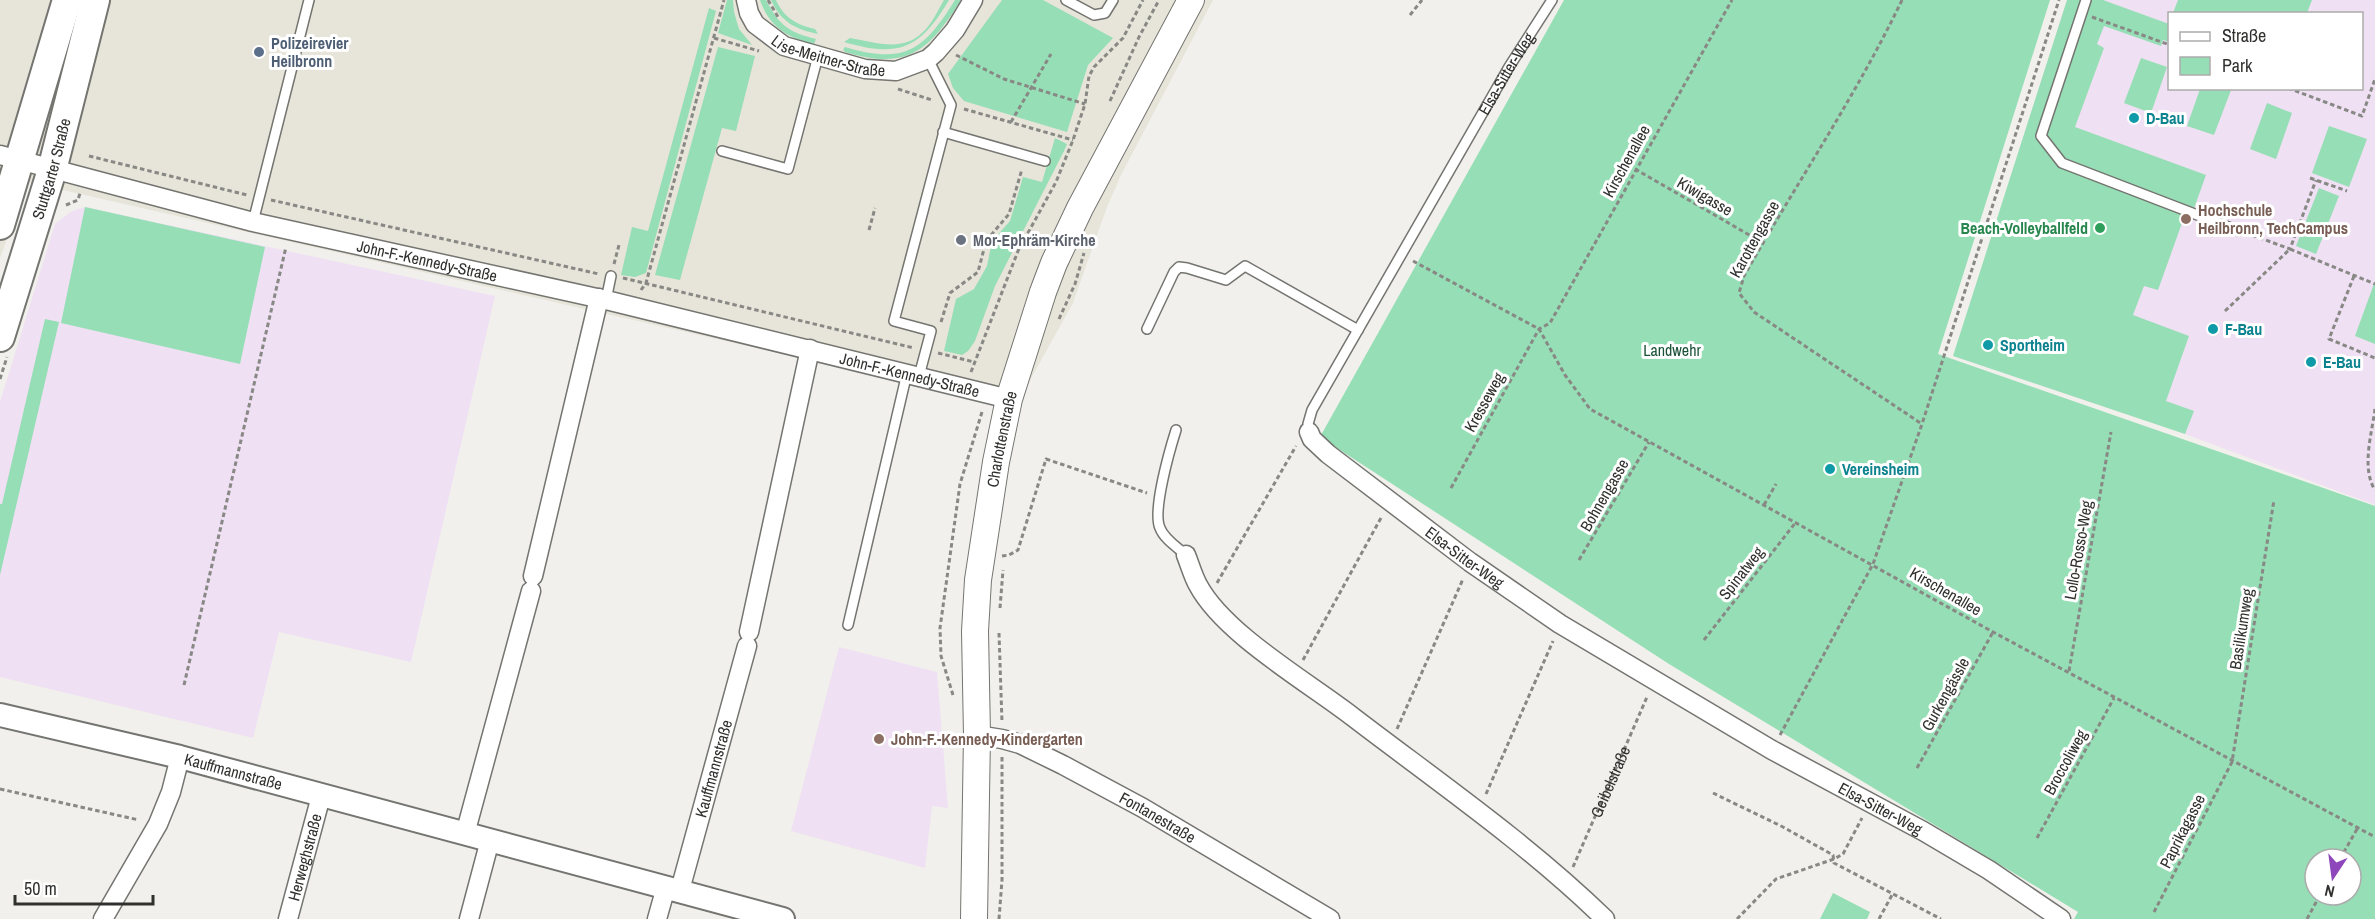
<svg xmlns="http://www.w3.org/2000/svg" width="2375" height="919" viewBox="0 0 2375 919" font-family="'Archivo Narrow',sans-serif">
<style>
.built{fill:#e7e4d9}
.education{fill:#efe0f3;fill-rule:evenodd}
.green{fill:#96deb5;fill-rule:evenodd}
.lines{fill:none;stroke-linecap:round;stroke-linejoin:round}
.service-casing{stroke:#747470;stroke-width:12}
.minor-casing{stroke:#747470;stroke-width:21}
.tertiary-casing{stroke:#747470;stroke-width:26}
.secondary-casing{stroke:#747470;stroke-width:28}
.primary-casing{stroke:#747470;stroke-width:32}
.path{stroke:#888885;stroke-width:3;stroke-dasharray:4.5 3;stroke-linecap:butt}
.service{stroke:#fff;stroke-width:9}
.minor{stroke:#fff;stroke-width:18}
.tertiary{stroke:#fff;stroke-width:22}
.secondary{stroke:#fff;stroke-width:26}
.primary{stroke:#fff;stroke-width:28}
.service-dot{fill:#5c6f8a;stroke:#fff;stroke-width:2}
.culture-dot{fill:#0f9aa8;stroke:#fff;stroke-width:2}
.education-dot{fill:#8d6e63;stroke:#fff;stroke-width:2}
.leisure-dot{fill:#2e9e5b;stroke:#fff;stroke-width:2}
.worship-dot{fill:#6b7280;stroke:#fff;stroke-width:2}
.labels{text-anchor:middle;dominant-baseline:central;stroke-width:6;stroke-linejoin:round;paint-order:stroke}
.service-label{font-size:16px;font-weight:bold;fill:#4e5e75;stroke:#fff;text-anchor:start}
.street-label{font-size:16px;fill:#30302f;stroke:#fff}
.culture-label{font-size:16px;font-weight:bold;fill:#0d838f;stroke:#fff;text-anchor:start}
.education-label{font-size:16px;font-weight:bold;fill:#785e54;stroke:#fff;text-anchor:start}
.leisure-label{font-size:16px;font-weight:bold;fill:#27864d;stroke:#fff;text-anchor:end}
.worship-label{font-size:16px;font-weight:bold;fill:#5b616d;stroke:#fff;text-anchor:start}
.park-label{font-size:16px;fill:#1b5237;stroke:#fff}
</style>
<rect width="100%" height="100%" fill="#f1f0ec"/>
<polygon class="built" points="0,0 1213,0 1121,175 1107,207 1073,303 1015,407 28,182 0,258"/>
<g class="education">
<path d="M 2067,0 L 2375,0 L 2375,505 L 2185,434 L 1954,356 ZM 2170,14 L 2362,14 L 2362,88 L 2170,88 Z"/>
<polygon points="85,207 495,296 411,662 279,632 253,738 0,677 0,402 55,224 72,211"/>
<polygon points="839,647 937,672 948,808 932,806 925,868 791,831"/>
</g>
<g class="green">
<polygon points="727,0 733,0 734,12 739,29 752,45 718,33"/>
<path d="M 760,0 L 766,0 C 779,25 788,32 816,39 L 814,44 C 787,38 769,26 760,0 Z"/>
<path d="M 771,0 L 776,0 C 784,18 797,25 815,29 L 818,34 C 795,29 781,22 771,0 Z"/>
<path d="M 944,0 L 949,0 C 920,49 899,58 844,42 L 850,38 C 875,42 902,53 923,32 C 932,24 938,10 944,0 Z"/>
<path d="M 955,0 L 961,0 C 929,51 907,71 845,52 L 843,50 L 845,47 C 905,65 924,50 955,0 Z"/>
<polygon points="1002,0 1043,0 1113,38 1088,65 1067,132 964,101 953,88 948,74"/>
<path d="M 1564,0 L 2050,0 L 1938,354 L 2375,506 L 2375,919 L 2074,919 L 2078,912 L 1669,664 L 1320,437 ZM 2315,859 L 2351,859 L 2351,895 L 2315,895 Z"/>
<polygon points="2067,0 2103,0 2169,24 2169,42 2163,40 2161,46 2104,26 2097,44 2104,48 2075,127 2206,175 2188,225 2182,223 2158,290 2144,286 2133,315 2189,336 2166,401 2194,411 2185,434 1953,356"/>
<polygon points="2178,0 2312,0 2307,13 2173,13"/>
<polygon points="709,8 716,11 646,273 635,277 621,275 632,227 648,231"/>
<polygon points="718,47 755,56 736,131 722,128 680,280 655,275"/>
<polygon points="2141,58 2167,67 2151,113 2124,103"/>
<polygon points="2226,88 2231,90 2214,135 2187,126 2200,89"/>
<polygon points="2267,103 2292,113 2276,159 2250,149"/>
<polygon points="2329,126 2367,139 2349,187 2312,173"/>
<polygon points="1055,138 1067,144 1064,151 995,286 975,341 968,351 962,355 944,351 956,299 974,289 987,266 992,241 1010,221 1023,177 1042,182"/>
<polygon points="2319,188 2339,196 2316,254 2296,246"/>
<polygon points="85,207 265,247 240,364 61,323"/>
<polygon points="2375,281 2375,344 2355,336"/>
<polygon points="45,319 59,322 0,575 0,504 2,504"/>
<polygon points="1833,893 1870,912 1867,919 1820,919"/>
</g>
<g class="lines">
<defs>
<g id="service">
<polyline points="1066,0 1094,15 1105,13 1113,0"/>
<polyline points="2086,0 2041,136 2062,163 2239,231"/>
<polyline points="943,132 1045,161"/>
<polyline points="722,151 788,169 818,56"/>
<polyline points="253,222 309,0"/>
<polyline points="606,300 611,276"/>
<polyline points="1147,329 1174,272 1179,267 1187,268 1226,280 1245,266 1358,330"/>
<polyline points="919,376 931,331 894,321 951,105 928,59"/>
<path d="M 1176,430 C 1170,449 1152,511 1160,528 C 1164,539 1177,547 1186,555"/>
<path id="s2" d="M 1309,432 L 1308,424 L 1312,410 L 1509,67 L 1552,0"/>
<polyline points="848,625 907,373"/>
</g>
<g id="minor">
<path id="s3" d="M 746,0 L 749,13 L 755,24 L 784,46 L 865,69 L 896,71 L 928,59 L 936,52 L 955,30 L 973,0"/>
<path id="s4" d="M 0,155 L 253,222 L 606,300 L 1009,399"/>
<path id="s5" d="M 1309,432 L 1312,439 L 1328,454 L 1470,562 L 1560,624 L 1772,750 L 1923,831 L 1989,870 L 2061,919"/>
<path d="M 1186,555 C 1190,565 1193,576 1198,585 C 1224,634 1308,682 1353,717 C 1438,782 1528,844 1605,919"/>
<polyline points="533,576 599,298"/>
<polyline points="749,632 810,349"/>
<path id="s6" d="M 977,735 L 1002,739 L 1020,744 L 1063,765 L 1143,808 L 1330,919"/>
<polyline points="465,834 531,591"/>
<path id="s7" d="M 680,890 L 747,646"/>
<polyline points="103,919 158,824 171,792 180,757"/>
<path id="s8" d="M 288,919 L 321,796"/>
<polyline points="469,919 490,840"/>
<polyline points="657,919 666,887"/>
</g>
<g id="tertiary">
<path id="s9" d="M 0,715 L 180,757 L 783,919"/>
</g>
<g id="secondary">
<path id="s10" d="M 974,919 L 977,735 L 975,631 L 978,580 L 996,462 L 1009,399 L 1043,292 L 1054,263 L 1080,208 L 1191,0"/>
</g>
<g id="primary">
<polyline points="0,225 67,0"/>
<path id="s11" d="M 0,337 L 52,170 L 95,0"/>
</g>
</defs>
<use href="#service" class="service-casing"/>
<use href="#minor" class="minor-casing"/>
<use href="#tertiary" class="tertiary-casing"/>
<use href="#secondary" class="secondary-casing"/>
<use href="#primary" class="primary-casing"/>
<g class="path">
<polyline points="768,0 778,17"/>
<path d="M 1902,0 C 1856,96 1796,184 1744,276 L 1739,293 L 1754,312 L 1922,424"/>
<polyline points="1410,15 1422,0"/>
<polyline points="2092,17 2170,45"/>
<polyline points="714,38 759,51"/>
<polyline points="956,55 1004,79 1085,104"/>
<polyline points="2288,88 2362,116 2375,79"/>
<polyline points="898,89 932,100"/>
<polyline points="1110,101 1139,37 1159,0"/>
<polyline points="964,109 1073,140"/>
<polyline points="1011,122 1051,54"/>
<polyline points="89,156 247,195"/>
<polyline points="1635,169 1763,243"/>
<polyline points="2310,178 2347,191"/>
<polyline points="271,200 599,274"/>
<polyline points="66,205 78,200 80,193"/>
<polyline points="869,230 875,208"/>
<polyline points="2252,235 2290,249 2316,180"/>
<polyline points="1413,261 1539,329 1565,375 1590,409 1993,632 2375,837"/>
<polyline points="614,264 619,245"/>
<polyline points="2354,276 2329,339 2375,358"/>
<polyline points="623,278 914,348"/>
<polyline points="641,290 646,283 724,0"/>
<polyline points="2225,311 2290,249 2375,284"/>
<polyline points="1059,319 1075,284 1084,253"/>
<polyline points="941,322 950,293 978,272 986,241 1009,214 1022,169"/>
<polyline points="938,353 974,362"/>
<polyline points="971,372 1018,251 1056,182 1073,140 1085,104 1089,76 1094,67 1123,38 1143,0"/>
<polyline points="0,379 7,357"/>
<path d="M 2375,409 C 2372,433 2361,468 2375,490"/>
<polyline points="1451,488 1539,329 1550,323 1732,0"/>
<polyline points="1764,505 1776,484"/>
<polyline points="1002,556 1009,555 1018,550 1046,459 1147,493"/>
<polyline points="1579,560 1649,442"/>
<polyline points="1217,583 1296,446"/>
<polyline points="1000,608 1003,570"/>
<polyline points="999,633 1002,722"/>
<polyline points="1704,640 1796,522"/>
<polyline points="1303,660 1382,516"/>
<polyline points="2069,671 2111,432"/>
<polyline points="184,685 286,247"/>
<polyline points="953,695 941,656 940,628 960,484 982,412"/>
<polyline points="1397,729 1463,579"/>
<polyline points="1780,735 1873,564 1922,424 2059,0"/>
<polyline points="1917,768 1993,632"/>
<polyline points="0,789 139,820"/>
<polyline points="1713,793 1783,827 1833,855 1834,863 1941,919"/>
<polyline points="1486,794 1553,641"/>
<polyline points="2037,838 2114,698"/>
<polyline points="2340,859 2357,829"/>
<path id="s1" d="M 1573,867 L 1647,697"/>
<polyline points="2154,912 2232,762 2274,500"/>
<polyline points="999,919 1002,880 1002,756"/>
<polyline points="1737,919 1776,879 1834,859 1843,854 1862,818"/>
<polyline points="1879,919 1892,895"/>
<polyline points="2307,919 2320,895"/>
</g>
<use href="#service" class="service"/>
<use href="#minor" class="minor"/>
<use href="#tertiary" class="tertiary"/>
<use href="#secondary" class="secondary"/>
<use href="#primary" class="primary"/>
</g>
<circle class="service-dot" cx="259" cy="52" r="6"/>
<g class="culture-dot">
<circle cx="2134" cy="118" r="6"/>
<circle cx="2213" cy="329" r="6"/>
<circle cx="1988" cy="345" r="6"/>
<circle cx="2311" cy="362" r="6"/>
<circle cx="1830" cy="469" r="6"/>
</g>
<g class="education-dot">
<circle cx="2186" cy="219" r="6"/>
<circle cx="879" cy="739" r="6"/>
</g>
<circle class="leisure-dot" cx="2100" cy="228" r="6"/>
<circle class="worship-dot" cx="961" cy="240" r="6"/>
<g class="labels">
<g class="service-label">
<text x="271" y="43">Polizeirevier<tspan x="271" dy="18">Heilbronn</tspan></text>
</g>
<g class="street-label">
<text stroke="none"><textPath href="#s3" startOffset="108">Lise-Meitner-Straße</textPath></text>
<text stroke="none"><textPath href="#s2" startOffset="411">Elsa-Sitter-Weg</textPath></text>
<text transform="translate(1626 161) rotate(-61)">Kirschenallee</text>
<text stroke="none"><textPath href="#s11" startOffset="176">Stuttgarter Straße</textPath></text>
<text transform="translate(1705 196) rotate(30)">Kiwigasse</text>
<text transform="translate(1754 239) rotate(-61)">Karottengasse</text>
<text stroke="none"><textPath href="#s4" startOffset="440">John-F.-Kennedy-Straße</textPath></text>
<text stroke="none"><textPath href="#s4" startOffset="936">John-F.-Kennedy-Straße</textPath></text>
<text transform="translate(1484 402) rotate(-61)">Kresseweg</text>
<text stroke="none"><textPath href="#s10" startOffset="482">Charlottenstraße</textPath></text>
<text transform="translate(1604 495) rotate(-60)">Bohnengasse</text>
<text transform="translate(2078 550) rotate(-80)">Lollo-Rosso-Weg</text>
<text stroke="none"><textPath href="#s5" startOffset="201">Elsa-Sitter-Weg</textPath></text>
<text transform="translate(1741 573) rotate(-52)">Spinatweg</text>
<text transform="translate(1946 591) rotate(30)">Kirschenallee</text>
<text transform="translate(2241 629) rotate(-81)">Basilikumweg</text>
<text transform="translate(1945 694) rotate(-61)">Gurkengässle</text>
<text transform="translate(2065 762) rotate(-61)">Broccoliweg</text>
<text stroke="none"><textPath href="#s7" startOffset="126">Kauffmannstraße</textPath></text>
<text stroke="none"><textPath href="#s9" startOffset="240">Kauffmannstraße</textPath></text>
<text stroke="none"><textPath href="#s1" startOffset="93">Geibelstraße</textPath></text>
<text stroke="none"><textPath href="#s5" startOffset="687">Elsa-Sitter-Weg</textPath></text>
<text stroke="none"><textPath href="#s6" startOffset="200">Fontanestraße</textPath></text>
<text transform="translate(2182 831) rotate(-63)">Paprikagasse</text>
<text stroke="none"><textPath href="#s8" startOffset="64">Herweghstraße</textPath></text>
</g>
<g class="culture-label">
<text x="2146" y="118">D-Bau</text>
<text x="2225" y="329">F-Bau</text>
<text x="2000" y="345">Sportheim</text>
<text x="2323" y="362">E-Bau</text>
<text x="1842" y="469">Vereinsheim</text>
</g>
<g class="education-label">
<text x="2198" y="210">Hochschule<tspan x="2198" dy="18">Heilbronn, TechCampus</tspan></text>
<text x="891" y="739">John-F.-Kennedy-Kindergarten</text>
</g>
<g class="leisure-label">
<text x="2088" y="228">Beach-Volleyballfeld</text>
</g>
<g class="worship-label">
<text x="973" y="240">Mor-Ephräm-Kirche</text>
</g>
<g class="park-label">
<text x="1672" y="350">Landwehr</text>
</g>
</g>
<rect x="2168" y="12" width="195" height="78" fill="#ffffff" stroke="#acacac" stroke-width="1.5"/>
<rect x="2180" y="32" width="30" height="9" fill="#ffffff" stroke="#acacac" stroke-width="1.5"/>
<text x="2222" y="42" font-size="18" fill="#30302f">Straße</text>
<rect x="2180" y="57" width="30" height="18" fill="#96deb5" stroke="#acacac" stroke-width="1.5"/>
<text x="2222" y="72" font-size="18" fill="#30302f">Park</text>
<g transform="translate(2333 877) rotate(193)"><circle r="28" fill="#ffffff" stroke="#acacac" stroke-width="1.5"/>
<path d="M0-4.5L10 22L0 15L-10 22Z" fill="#8e47ba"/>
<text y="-9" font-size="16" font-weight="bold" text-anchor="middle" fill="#30302f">N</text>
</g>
<path d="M15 895v9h138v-9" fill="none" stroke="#30302f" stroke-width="3"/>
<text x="24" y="895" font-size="18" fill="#30302f" stroke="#ffffff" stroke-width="4.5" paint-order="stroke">50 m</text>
</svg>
